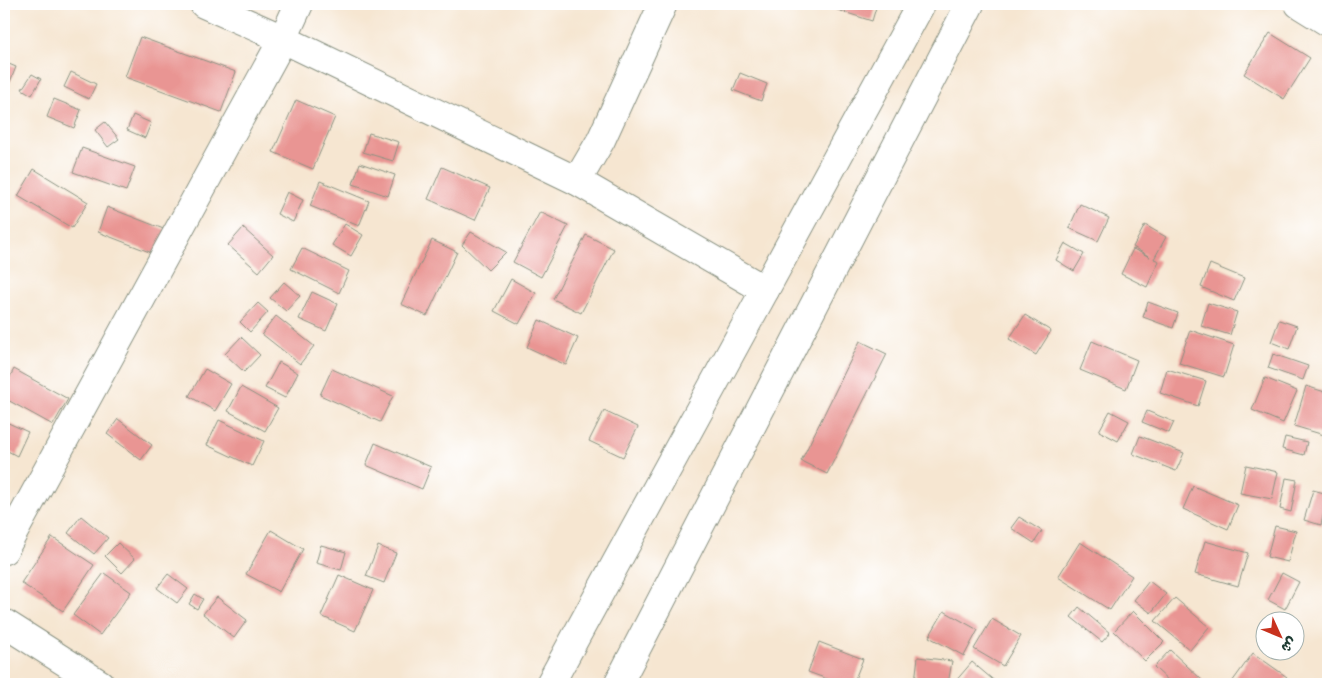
<svg xmlns="http://www.w3.org/2000/svg" width="1332" height="688" viewBox="0 0 1332 688" font-family="Itim,'Playpen Sans Arabic',sans-serif">
<style>
.building{fill:#e99593}
.lines{fill:none;stroke-linecap:round;stroke-linejoin:round}
.minor-casing{stroke:#8a9282;stroke-width:30}
.minor{stroke:#fff;stroke-width:28}
</style>
<rect width="100%" height="100%" fill="#fff"/>
<filter id="ink" filterUnits="userSpaceOnUse"><feTurbulence type="fractalNoise" baseFrequency=".02" numOctaves="2"/><feDisplacementMap in="SourceGraphic" scale="10" xChannelSelector="R" yChannelSelector="G"/><feConvolveMatrix kernelMatrix="1 2 1 2 8 2 1 2 1" color-interpolation-filters="sRGB"/></filter>
<filter id="wash" filterUnits="userSpaceOnUse"><feTurbulence type="fractalNoise" baseFrequency=".0096" numOctaves="4" result="noise"/><feDisplacementMap in="SourceGraphic" scale="20" xChannelSelector="R" yChannelSelector="G"/><feGaussianBlur stdDeviation="1.12" result="paint"/><feColorMatrix in="noise" values="0 0 0 0 0 0 0 0 0 0 0 0 0 0 0 0 0 1.4 0 .05"/><feComposite in="paint" operator="in"/></filter>
<g filter="url(#wash)">
<rect width="100%" height="100%" fill="#f6e6d1"/>
<g id="blocks">
<g class="building">
<polygon points="819,4 877,4 872,21"/>
<polygon points="1270,33 1310,58 1284,99 1244,74"/>
<polygon points="140,37 236,72 221,112 125,77"/>
<polygon points="4,62 16,67 10,82 4,80"/>
<polygon points="71,72 96,84 89,99 64,87"/>
<polygon points="740,73 767,84 761,101 733,90"/>
<polygon points="32,74 41,79 32,95 22,89"/>
<polygon points="54,99 81,110 74,128 47,117"/>
<polygon points="296,100 335,117 313,169 273,152"/>
<polygon points="133,115 151,123 145,138 127,130"/>
<polygon points="105,122 119,139 108,147 95,130"/>
<polygon points="369,133 399,142 393,161 363,152"/>
<polygon points="82,148 135,167 126,191 73,172"/>
<polygon points="360,163 395,175 388,196 353,184"/>
<polygon points="442,167 490,188 475,220 428,199"/>
<polygon points="34,169 88,202 72,228 18,196"/>
<polygon points="320,181 369,201 359,226 310,206"/>
<polygon points="287,192 303,200 293,222 277,214"/>
<polygon points="1080,204 1109,218 1098,241 1069,228"/>
<polygon points="107,207 179,235 170,260 98,232"/>
<polygon points="540,212 568,226 541,277 513,262"/>
<polygon points="345,224 363,235 351,256 332,245"/>
<polygon points="1145,225 1166,237 1154,259 1159,261 1147,287 1121,274 1133,249 1150,257 1133,247"/>
<polygon points="243,228 273,255 259,272 228,245"/>
<polygon points="471,232 506,252 488,270 462,245"/>
<polygon points="586,235 614,249 581,313 553,299"/>
<polygon points="432,240 457,252 427,316 401,304"/>
<polygon points="1065,243 1084,254 1074,271 1056,260"/>
<polygon points="302,248 349,271 339,293 291,269"/>
<polygon points="1210,264 1244,278 1234,301 1201,287"/>
<polygon points="511,279 536,293 519,324 494,311"/>
<polygon points="284,282 300,296 286,311 270,298"/>
<polygon points="312,292 338,304 326,331 299,319"/>
<polygon points="1148,302 1178,313 1173,328 1143,317"/>
<polygon points="258,303 268,312 250,332 240,322"/>
<polygon points="1208,303 1237,312 1230,335 1201,326"/>
<polygon points="1025,315 1051,331 1036,355 1009,339"/>
<polygon points="276,316 314,346 300,364 262,334"/>
<polygon points="539,320 578,338 566,365 527,347"/>
<polygon points="1279,320 1297,326 1289,349 1271,342"/>
<polygon points="1190,330 1234,345 1224,377 1179,363"/>
<polygon points="241,337 260,355 244,372 225,354"/>
<polygon points="860,341 887,354 827,474 801,461"/>
<polygon points="1092,341 1137,360 1126,389 1080,370"/>
<polygon points="1273,354 1308,366 1303,380 1268,368"/>
<polygon points="279,362 298,373 285,398 265,388"/>
<polygon points="14,369 68,399 53,425 4,398 4,388"/>
<polygon points="205,369 231,384 215,411 189,396"/>
<polygon points="332,369 393,396 380,422 320,395"/>
<polygon points="1167,369 1206,381 1198,406 1160,393"/>
<polygon points="1265,378 1297,391 1283,423 1252,410"/>
<polygon points="1306,386 1328,393 1328,420 1324,435 1294,426"/>
<polygon points="241,387 278,408 265,431 228,411"/>
<polygon points="604,411 638,427 623,457 589,441"/>
<polygon points="1110,411 1129,421 1118,441 1099,431"/>
<polygon points="1147,411 1174,422 1169,433 1142,422"/>
<polygon points="118,419 152,445 141,460 107,434"/>
<polygon points="219,420 264,441 252,466 207,445"/>
<polygon points="4,421 28,432 17,456 4,449"/>
<polygon points="1140,436 1184,453 1176,471 1133,454"/>
<polygon points="1285,437 1307,442 1304,455 1282,449"/>
<polygon points="375,443 431,467 422,489 366,465"/>
<polygon points="1246,465 1278,472 1272,499 1240,493"/>
<polygon points="1286,478 1297,480 1291,512 1280,509"/>
<polygon points="1193,486 1238,505 1228,529 1183,509"/>
<polygon points="1313,490 1328,494 1321,525 1304,520"/>
<polygon points="81,516 108,538 94,554 68,533"/>
<polygon points="1019,517 1042,531 1034,543 1011,528"/>
<polygon points="1275,526 1296,531 1288,562 1267,557"/>
<polygon points="271,530 303,549 279,592 246,574"/>
<polygon points="52,537 94,565 63,611 21,583"/>
<polygon points="1205,541 1248,553 1238,586 1195,574"/>
<polygon points="1080,542 1132,576 1110,610 1058,577"/>
<polygon points="118,543 135,559 122,573 105,556"/>
<polygon points="321,545 346,552 341,570 316,563"/>
<polygon points="378,546 396,553 384,583 366,576"/>
<polygon points="104,573 131,592 100,635 73,615"/>
<polygon points="1282,573 1299,582 1285,609 1268,600"/>
<polygon points="168,574 188,589 177,603 157,588"/>
<polygon points="339,575 373,590 355,631 321,616"/>
<polygon points="1149,581 1166,594 1151,613 1134,600"/>
<polygon points="195,594 203,599 197,609 189,604"/>
<polygon points="217,597 247,620 234,638 203,614"/>
<polygon points="1175,598 1209,627 1190,650 1155,621"/>
<polygon points="1079,607 1110,633 1102,642 1071,617"/>
<polygon points="944,611 978,630 964,656 929,637"/>
<polygon points="1133,611 1164,642 1145,661 1114,631"/>
<polygon points="992,619 1021,636 1003,666 974,649"/>
<polygon points="819,642 863,659 853,684 841,684 808,672"/>
<polygon points="1170,650 1202,680 1198,684 1172,684 1154,667"/>
<polygon points="1253,653 1287,677 1282,684 1235,684 1232,682"/>
<polygon points="918,657 952,661 948,684 915,681"/>
<polygon points="972,662 998,684 956,684 954,683"/>
</g>
</g>
</g>
<g filter="url(#ink)">
<use href="#blocks" fill-opacity="0" stroke="#8a9282" stroke-width="1"/>
<g class="lines">
<defs>
<g id="minor">
<polyline points="204,4 283,39 577,181 601,140 663,4"/>
<polyline points="1299,4 1328,22"/>
<polyline points="577,181 765,290"/>
<polyline points="4,550 283,39 299,4"/>
<polyline points="4,623 100,684"/>
<polyline points="550,684 921,4"/>
<polyline points="618,684 970,4"/>
</g>
</defs>
<use href="#minor" class="minor-casing"/>
<use href="#minor" class="minor"/>
</g>
</g>
<rect width="1332" height="688" fill="none" stroke="#fff" stroke-width="20"/>
<g transform="translate(1280 636) rotate(134)"><circle r="24" fill="#ffffff" stroke="#a5b1ae"/>
<path d="M0-4L9 19L0 12L-9 19Z" fill="#c8321e"/>
<text y="-8" font-size="14" font-weight="bold" text-anchor="middle" fill="#1f3d34">ش</text>
</g>
</svg>
